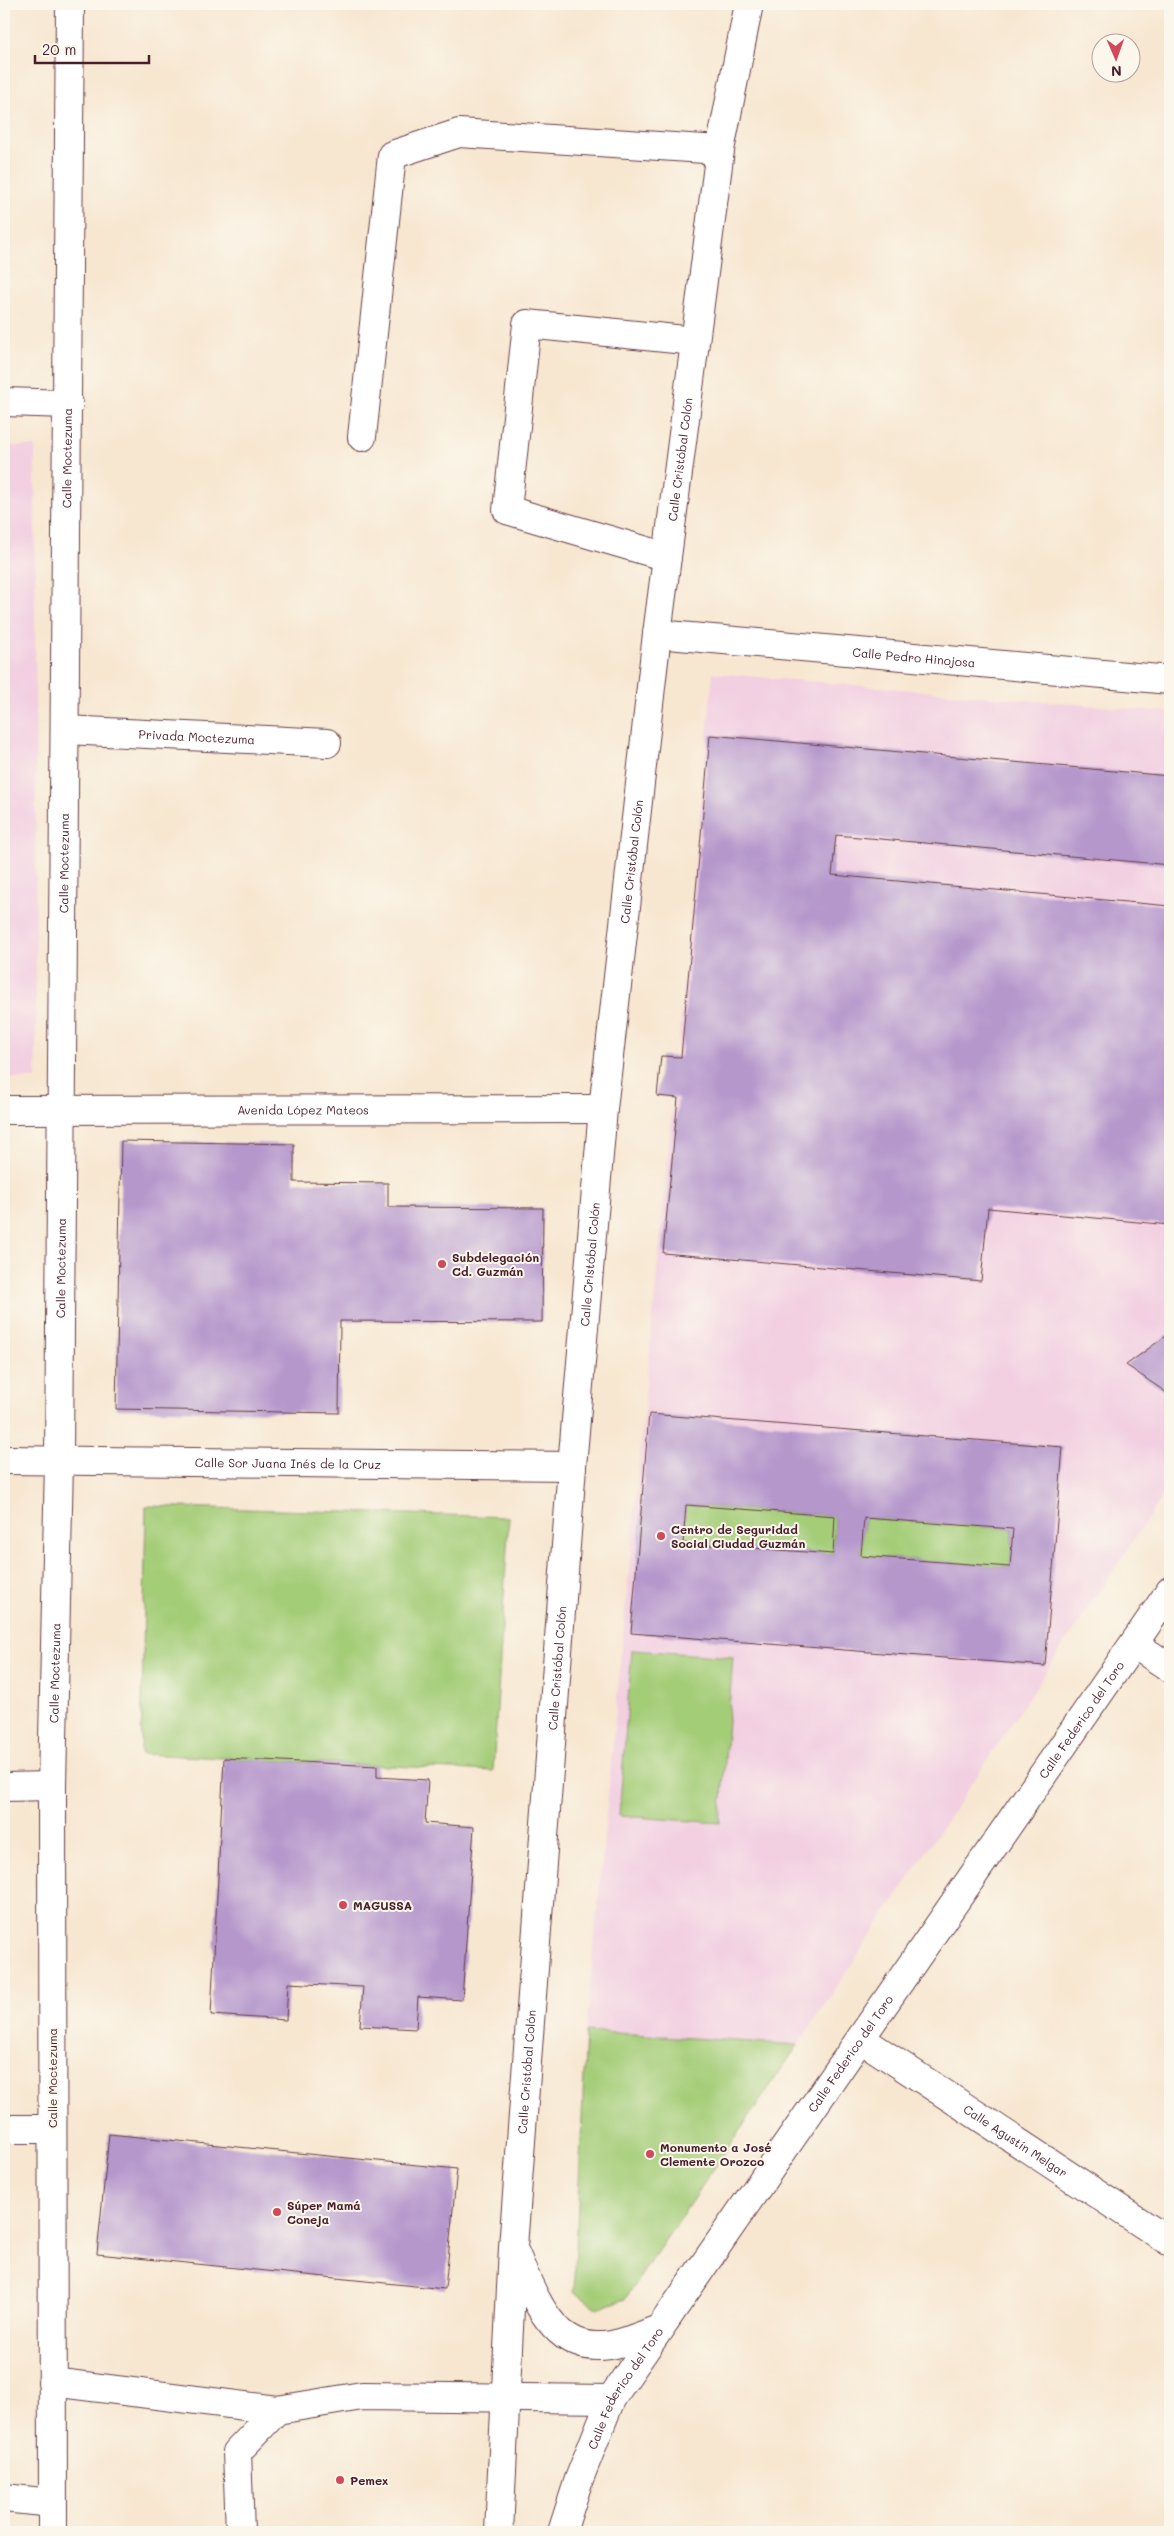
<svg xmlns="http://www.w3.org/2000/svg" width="1174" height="2536" viewBox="0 0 1174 2536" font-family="Mali,sans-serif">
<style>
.built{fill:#f2cfe1}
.green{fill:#a4cd78;stroke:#777652}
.building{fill:#b597cc;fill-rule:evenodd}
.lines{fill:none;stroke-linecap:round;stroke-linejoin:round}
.minor-casing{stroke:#643d44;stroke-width:30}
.major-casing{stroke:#643d44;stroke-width:30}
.minor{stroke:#fff;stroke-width:28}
.major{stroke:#fff;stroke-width:28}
.poi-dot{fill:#d1495b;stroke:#fbf7ec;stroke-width:2}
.labels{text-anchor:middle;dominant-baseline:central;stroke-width:4;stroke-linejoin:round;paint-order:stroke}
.street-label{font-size:12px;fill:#4a1f2b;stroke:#fbf7ec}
.poi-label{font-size:12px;font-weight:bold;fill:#4a1f2b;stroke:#fbf7ec;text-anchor:start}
</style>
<rect width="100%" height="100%" fill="#fbf7ec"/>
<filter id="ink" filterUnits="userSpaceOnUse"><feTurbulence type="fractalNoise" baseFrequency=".02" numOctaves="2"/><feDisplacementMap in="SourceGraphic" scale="10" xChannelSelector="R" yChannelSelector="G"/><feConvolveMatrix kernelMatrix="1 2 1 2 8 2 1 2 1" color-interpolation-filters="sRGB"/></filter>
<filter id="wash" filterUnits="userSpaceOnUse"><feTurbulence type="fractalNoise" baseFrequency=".0096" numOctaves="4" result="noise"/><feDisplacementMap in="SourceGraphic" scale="20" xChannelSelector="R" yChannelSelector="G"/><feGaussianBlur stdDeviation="1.12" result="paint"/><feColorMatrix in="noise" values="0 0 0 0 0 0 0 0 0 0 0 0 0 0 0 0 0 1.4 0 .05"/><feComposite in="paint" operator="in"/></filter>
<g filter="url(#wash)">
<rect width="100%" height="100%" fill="#f7e7d1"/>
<g class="built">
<polygon points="4,446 35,446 36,1079 4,1078"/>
<polygon points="713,673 1170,712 1170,1485 798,2045 586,2031"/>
</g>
<g class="green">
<polygon points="686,1505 835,1516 833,1554 683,1543"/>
<polygon points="146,1506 509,1517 493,1771 141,1754"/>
<polygon points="864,1518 1013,1529 1010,1567 861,1556"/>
<polygon points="632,1650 733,1657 720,1823 619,1816"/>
<polygon points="586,2031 798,2045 625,2299 597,2309 574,2291"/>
</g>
<g id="blocks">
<g class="building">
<polygon points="710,735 1170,776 1170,865 836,835 832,875 1170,906 1170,1225 988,1208 981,1281 663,1253 678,1098 657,1096 661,1056 681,1057"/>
<polygon points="121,1141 294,1144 294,1182 388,1183 388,1207 543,1208 542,1322 340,1321 339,1413 116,1409"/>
<polygon points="1170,1333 1170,1395 1126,1365"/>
<path d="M 649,1414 L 1063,1447 L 1045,1666 L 631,1633 ZM 686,1505 L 835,1516 L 833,1554 L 683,1543 ZM 864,1518 L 1013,1529 L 1010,1567 L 861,1556 Z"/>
<polygon points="224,1758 377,1766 377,1777 428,1780 425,1823 474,1827 462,2000 418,1997 416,2029 360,2026 363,1987 288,1983 286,2020 211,2015"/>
<polygon points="109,2134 457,2169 445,2289 97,2254"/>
</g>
</g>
</g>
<g filter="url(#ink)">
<use href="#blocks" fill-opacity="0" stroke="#643d44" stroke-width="1"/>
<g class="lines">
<defs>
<g id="minor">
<polyline points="4,402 69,404"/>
<polyline points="362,437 392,155 459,133 720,150"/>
<polyline points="667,557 507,510 527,324 695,341"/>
<path id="s1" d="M 657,634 L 1170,680"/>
<path id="s2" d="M 66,730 L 327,743"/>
<path id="s3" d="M 4,1110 L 603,1109"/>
<path id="s4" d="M 4,1460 L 572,1466"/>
<polyline points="1134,1644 1170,1668"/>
<polyline points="4,1787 52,1786"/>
<path id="s5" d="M 861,2039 L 1170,2242"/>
<polyline points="4,2129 52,2129"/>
<polyline points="52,2382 277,2410"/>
<polyline points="4,2498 52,2503"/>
<path id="s6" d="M 53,2532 L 52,1786 L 59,1461 L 70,4"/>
<polyline points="240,2532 237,2452 277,2410 362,2396 611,2399"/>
</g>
<g id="major">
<path d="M 515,2253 C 531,2289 549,2345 596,2346 C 617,2347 639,2336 659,2329"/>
<path id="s7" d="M 499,2532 L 513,2247 L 572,1466 L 603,1109 L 657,634 L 720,150 L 749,4"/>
<path id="s8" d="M 562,2532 L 579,2479 L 611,2399 L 1170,1591"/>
</g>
</defs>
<use href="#minor" class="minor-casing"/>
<use href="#major" class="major-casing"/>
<use href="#minor" class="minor"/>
<use href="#major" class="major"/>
</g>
</g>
<g class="poi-dot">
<circle cx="442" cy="1264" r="5"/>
<circle cx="661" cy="1536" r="5"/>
<circle cx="343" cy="1905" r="5"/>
<circle cx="650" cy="2154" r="5"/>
<circle cx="277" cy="2212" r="5"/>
<circle cx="340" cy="2480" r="5"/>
</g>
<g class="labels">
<g class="street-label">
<text stroke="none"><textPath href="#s6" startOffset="2074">Calle Moctezuma</textPath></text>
<text stroke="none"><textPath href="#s7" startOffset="2081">Calle Cristóbal Colón</textPath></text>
<text stroke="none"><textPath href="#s1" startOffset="258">Calle Pedro Hinojosa</textPath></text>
<text stroke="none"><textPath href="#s2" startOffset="131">Privada Moctezuma</textPath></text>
<text stroke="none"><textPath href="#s7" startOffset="1676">Calle Cristóbal Colón</textPath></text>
<text stroke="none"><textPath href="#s6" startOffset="1669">Calle Moctezuma</textPath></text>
<text stroke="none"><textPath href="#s3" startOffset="299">Avenida López Mateos</textPath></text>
<text stroke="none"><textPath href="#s7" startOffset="1271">Calle Cristóbal Colón</textPath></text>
<text stroke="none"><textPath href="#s6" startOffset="1264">Calle Moctezuma</textPath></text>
<text stroke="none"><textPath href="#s4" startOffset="284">Calle Sor Juana Inés de la Cruz</textPath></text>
<text stroke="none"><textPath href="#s7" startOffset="866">Calle Cristóbal Colón</textPath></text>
<text stroke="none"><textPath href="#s6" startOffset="859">Calle Moctezuma</textPath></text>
<text stroke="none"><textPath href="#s8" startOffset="968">Calle Federico del Toro</textPath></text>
<text stroke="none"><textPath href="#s8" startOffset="562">Calle Federico del Toro</textPath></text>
<text stroke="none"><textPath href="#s7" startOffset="461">Calle Cristóbal Colón</textPath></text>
<text transform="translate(52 2078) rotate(-90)">Calle Moctezuma</text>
<text stroke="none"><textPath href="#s5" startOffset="185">Calle Agustín Melgar</textPath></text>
<text stroke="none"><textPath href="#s8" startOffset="158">Calle Federico del Toro</textPath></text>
</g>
<g class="poi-label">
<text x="452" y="1257">Subdelegación<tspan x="452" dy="14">Cd. Guzmán</tspan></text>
<text x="671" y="1529">Centro de Seguridad<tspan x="671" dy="14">Social Ciudad Guzmán</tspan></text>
<text x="353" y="1905">MAGUSSA</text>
<text x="660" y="2147">Monumento a José<tspan x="660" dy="14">Clemente Orozco</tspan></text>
<text x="287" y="2205">Súper Mamá<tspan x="287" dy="14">Coneja</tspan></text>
<text x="350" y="2480">Pemex</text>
</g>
</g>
<rect width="1174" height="2536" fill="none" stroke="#fbf7ec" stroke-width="20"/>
<g transform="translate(1116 58) rotate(178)"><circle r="24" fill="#fbf7ec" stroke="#b4a19f"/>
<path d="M0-4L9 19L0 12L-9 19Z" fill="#d1495b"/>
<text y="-8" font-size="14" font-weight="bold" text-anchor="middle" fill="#4a1f2b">N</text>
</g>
<path d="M35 55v8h114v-8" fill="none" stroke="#4a1f2b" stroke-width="2.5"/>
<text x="42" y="55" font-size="15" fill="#4a1f2b" stroke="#fbf7ec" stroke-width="4" paint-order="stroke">20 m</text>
</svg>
